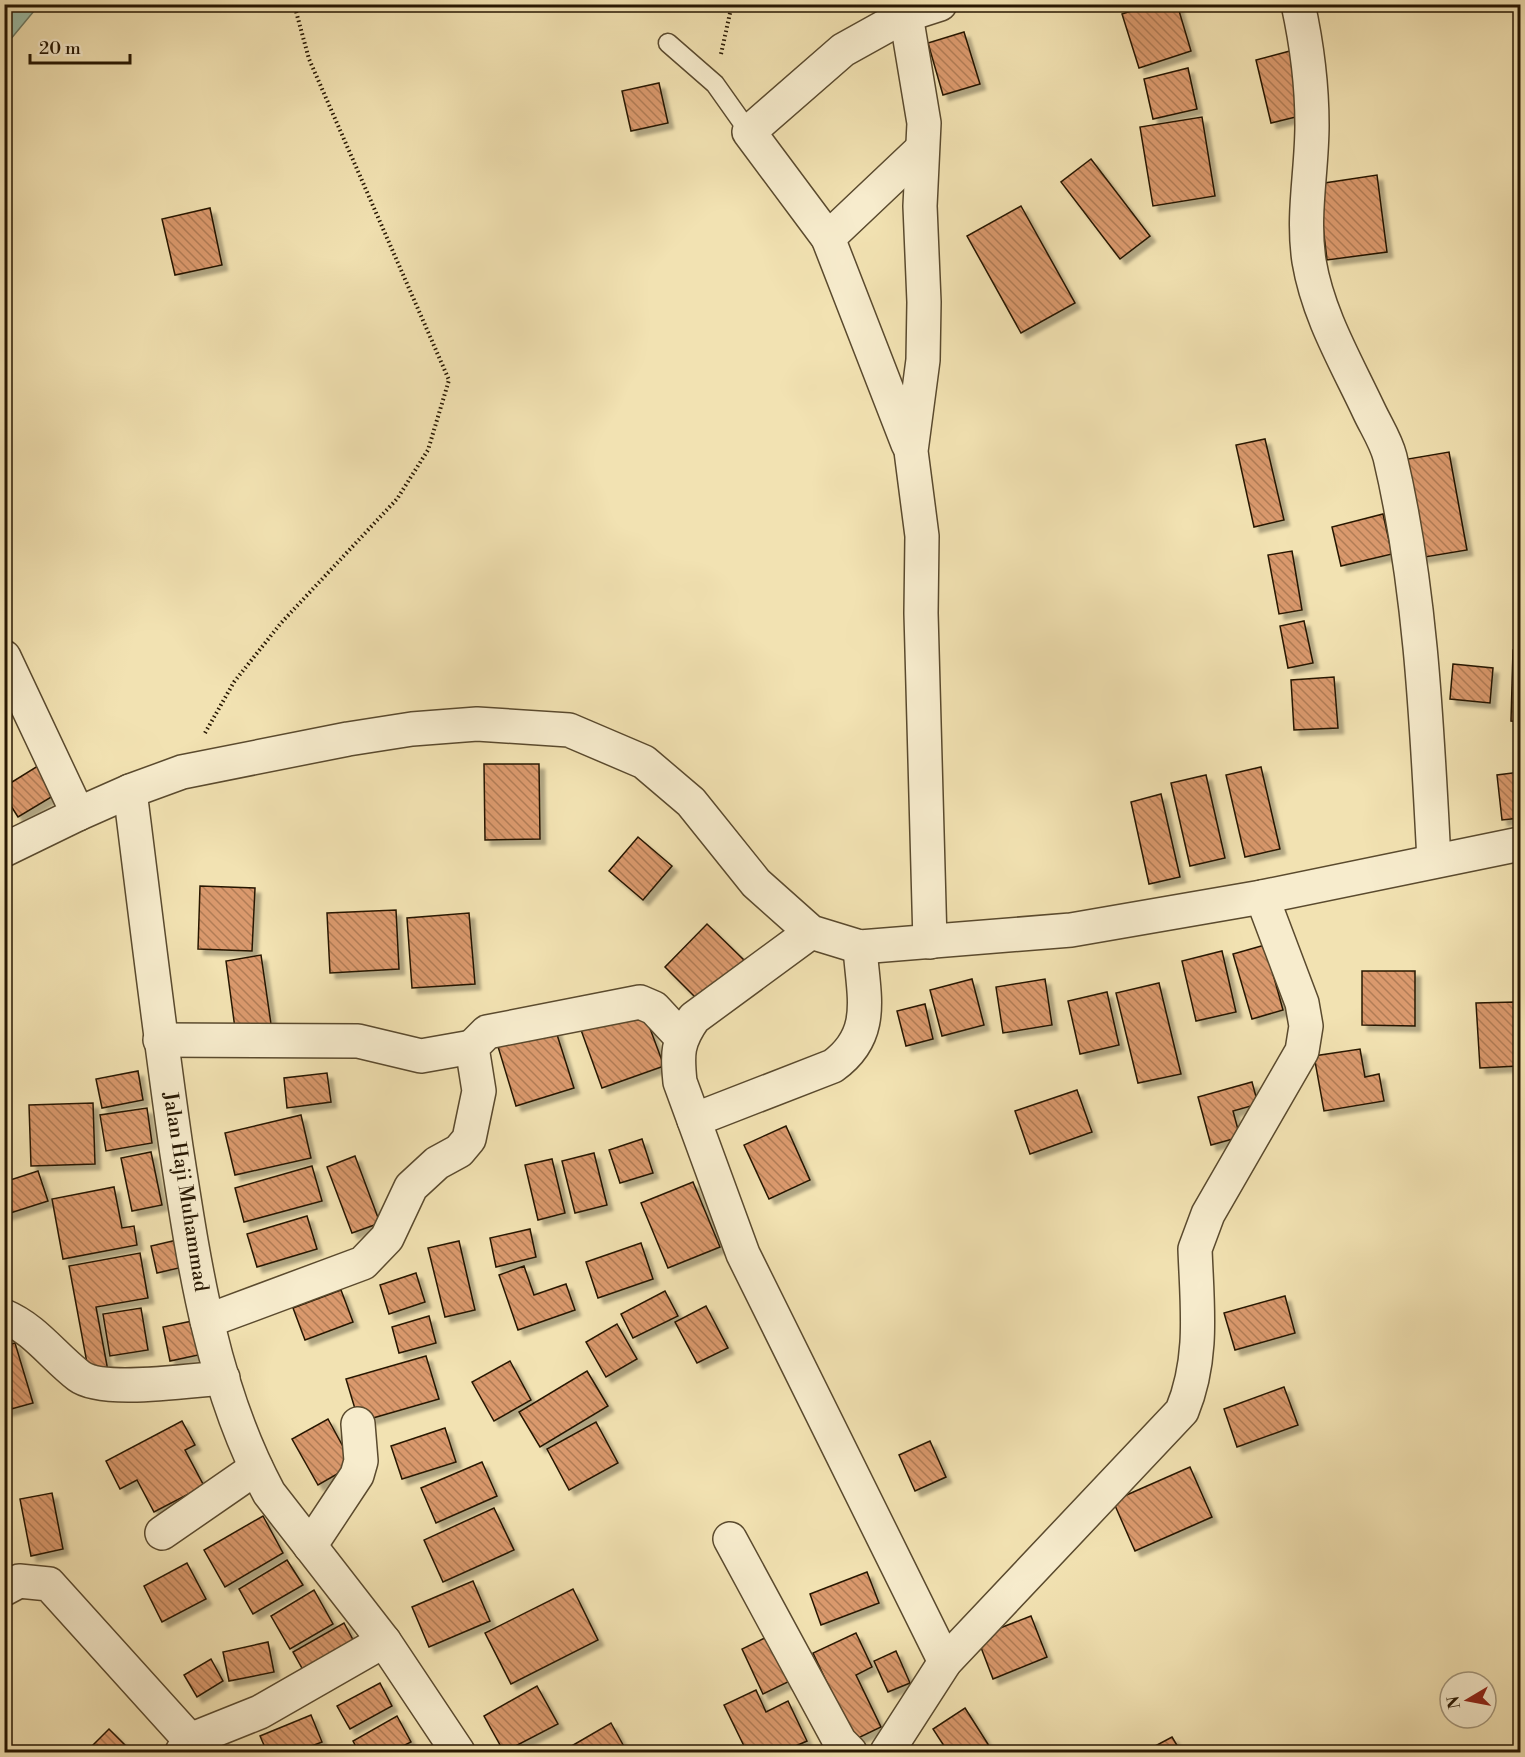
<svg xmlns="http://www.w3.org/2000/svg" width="1525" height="1757" viewBox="0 0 1525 1757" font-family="'Libre Bodoni',serif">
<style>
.water{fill:#9cbea8;stroke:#6d7b66;stroke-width:1.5}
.building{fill:url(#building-back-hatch);stroke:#271702;stroke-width:1.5;filter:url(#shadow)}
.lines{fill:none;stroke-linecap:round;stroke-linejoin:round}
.service-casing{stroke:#5a4a2e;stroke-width:21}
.minor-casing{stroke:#5a4a2e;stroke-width:36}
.tertiary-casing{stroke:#5a4a2e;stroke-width:36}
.path{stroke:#271702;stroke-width:4;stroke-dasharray:1.5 3;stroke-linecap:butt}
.service{stroke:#f7eccd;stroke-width:18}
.minor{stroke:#f7eccd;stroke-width:33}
.tertiary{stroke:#f7eccd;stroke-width:33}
.labels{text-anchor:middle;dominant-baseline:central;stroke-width:6;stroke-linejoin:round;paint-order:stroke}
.street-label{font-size:20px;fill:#271702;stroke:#f7eccd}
</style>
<defs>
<pattern id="building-back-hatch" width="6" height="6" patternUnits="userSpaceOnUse" patternTransform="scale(1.5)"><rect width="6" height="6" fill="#da996d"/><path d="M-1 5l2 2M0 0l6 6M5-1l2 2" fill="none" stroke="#b17c57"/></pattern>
<filter id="shadow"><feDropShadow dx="5.5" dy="5.5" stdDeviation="1.5" flood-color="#0004"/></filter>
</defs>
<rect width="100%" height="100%" fill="#f2e2b2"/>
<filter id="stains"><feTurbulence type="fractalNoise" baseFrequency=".00333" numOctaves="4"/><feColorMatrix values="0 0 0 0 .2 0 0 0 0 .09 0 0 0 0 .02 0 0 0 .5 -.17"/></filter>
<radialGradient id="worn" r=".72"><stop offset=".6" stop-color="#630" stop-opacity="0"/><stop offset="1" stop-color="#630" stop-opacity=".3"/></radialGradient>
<polygon class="water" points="5,4 39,5 5,46 4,5"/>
<g class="building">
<polygon points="1153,4 1177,4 1191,51 1139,68 1122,14"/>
<polygon points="964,32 980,84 943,95 928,43"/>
<polygon points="1290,51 1304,115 1271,123 1256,60"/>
<polygon points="1188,68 1197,109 1153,119 1144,79"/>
<polygon points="659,83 668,123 631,131 622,91"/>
<polygon points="1202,117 1215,196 1153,206 1140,127"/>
<polygon points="1091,159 1150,236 1120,259 1061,182"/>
<polygon points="1377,175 1387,252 1327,260 1318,184"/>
<polygon points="1021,206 1075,303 1021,333 967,236"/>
<polygon points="210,208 222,265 175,275 162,219"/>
<polygon points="1518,383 1520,383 1520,449"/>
<polygon points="1265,439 1284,520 1254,527 1236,445"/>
<polygon points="1449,452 1467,550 1419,558 1402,460"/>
<polygon points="1383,514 1392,554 1341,566 1332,527"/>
<polygon points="1292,551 1302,610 1279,614 1268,555"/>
<polygon points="1304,621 1313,663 1288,668 1280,626"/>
<polygon points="1513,650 1520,650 1520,722 1511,721"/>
<polygon points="1453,664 1493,668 1490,703 1450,699"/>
<polygon points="1334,677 1338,728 1294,730 1291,680"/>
<polygon points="41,764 58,793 18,817 4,795 4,787"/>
<polygon points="484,764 539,764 540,839 485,840"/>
<polygon points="1261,767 1280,849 1245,857 1226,775"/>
<polygon points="1520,772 1520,818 1502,820 1497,775"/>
<polygon points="1206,775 1225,858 1190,866 1171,783"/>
<polygon points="1161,794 1180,877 1149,884 1131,802"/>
<polygon points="638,837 672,866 643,900 609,871"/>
<polygon points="200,886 255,888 252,951 198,949"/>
<polygon points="396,910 399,969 330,973 327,913"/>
<polygon points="469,913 475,984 412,988 407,918"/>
<polygon points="707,924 744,960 701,1003 665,967"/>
<polygon points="1265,945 1283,1010 1252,1019 1233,954"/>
<polygon points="1222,951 1236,1012 1196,1021 1182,961"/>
<polygon points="261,955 272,1031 236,1036 226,961"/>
<polygon points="1362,971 1415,971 1415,1026 1362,1025"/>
<polygon points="972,979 984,1025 942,1036 930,990"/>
<polygon points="1045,979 1052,1025 1003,1033 996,987"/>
<polygon points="1159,983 1181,1074 1138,1083 1116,993"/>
<polygon points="1107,992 1119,1045 1080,1054 1068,1001"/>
<polygon points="1515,1002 1518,1066 1480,1068 1476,1003"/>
<polygon points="925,1004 933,1039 906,1046 897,1011"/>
<polygon points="642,1007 664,1066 602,1088 581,1030"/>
<polygon points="553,1022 574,1088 516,1106 496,1040"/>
<polygon points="1360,1049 1365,1077 1379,1074 1384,1101 1324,1111 1314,1056"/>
<polygon points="138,1071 143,1100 102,1108 96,1079"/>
<polygon points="327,1073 331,1102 287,1108 284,1078"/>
<polygon points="1252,1082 1258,1104 1233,1111 1240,1137 1211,1145 1198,1097"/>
<polygon points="1077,1090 1092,1132 1030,1154 1015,1111"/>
<polygon points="93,1103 95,1164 31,1166 29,1105"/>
<polygon points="147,1108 152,1143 106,1151 100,1115"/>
<polygon points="301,1115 311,1158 235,1175 225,1133"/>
<polygon points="786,1126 810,1180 769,1199 744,1145"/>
<polygon points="642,1139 653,1173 620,1183 609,1150"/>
<polygon points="151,1152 162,1205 132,1211 121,1158"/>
<polygon points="594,1153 607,1205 575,1213 562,1161"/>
<polygon points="355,1156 380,1223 352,1233 327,1167"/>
<polygon points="552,1159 565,1213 538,1220 525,1165"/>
<polygon points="312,1166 322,1201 244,1222 235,1188"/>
<polygon points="38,1171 48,1201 4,1215 4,1182"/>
<polygon points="693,1182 720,1247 668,1268 641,1203"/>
<polygon points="114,1187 122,1228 134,1226 137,1245 63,1259 52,1199"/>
<polygon points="307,1216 317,1249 257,1267 247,1234"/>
<polygon points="530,1229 536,1257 496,1267 490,1238"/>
<polygon points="177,1240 183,1267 157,1273 151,1246"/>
<polygon points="459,1241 475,1310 445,1317 428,1248"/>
<polygon points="641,1243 653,1279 598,1298 586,1262"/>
<polygon points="140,1253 148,1298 96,1307 108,1371 89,1374 69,1266"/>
<polygon points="524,1266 534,1295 566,1284 575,1310 518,1330 499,1275"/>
<polygon points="416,1273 425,1302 389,1314 380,1285"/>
<polygon points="341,1290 353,1322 305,1340 293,1308"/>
<polygon points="665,1291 678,1316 633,1338 621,1314"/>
<polygon points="1285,1296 1295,1333 1235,1350 1224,1313"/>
<polygon points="706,1306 728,1348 697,1363 675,1322"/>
<polygon points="141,1308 148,1350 110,1356 103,1314"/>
<polygon points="429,1316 436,1343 399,1353 392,1327"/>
<polygon points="197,1320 203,1354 170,1361 163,1327"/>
<polygon points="617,1324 637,1359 606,1377 586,1342"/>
<polygon points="15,1343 33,1403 4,1411 4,1346"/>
<polygon points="426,1356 439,1399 359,1422 346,1379"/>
<polygon points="510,1361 531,1400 494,1421 472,1382"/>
<polygon points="587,1371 608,1406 540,1447 519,1412"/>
<polygon points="1284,1387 1298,1425 1237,1447 1224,1409"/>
<polygon points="328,1419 353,1465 318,1485 292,1439"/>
<polygon points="182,1421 195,1445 185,1450 204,1486 154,1512 137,1480 120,1489 106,1461"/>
<polygon points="596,1422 618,1463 569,1490 547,1449"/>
<polygon points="445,1428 456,1462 402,1479 391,1446"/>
<polygon points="930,1441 946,1477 915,1491 899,1455"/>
<polygon points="482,1462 497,1496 436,1523 421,1488"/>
<polygon points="1190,1467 1212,1517 1135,1551 1113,1501"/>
<polygon points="52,1493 63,1549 31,1556 20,1499"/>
<polygon points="494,1508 514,1550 443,1582 424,1540"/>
<polygon points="263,1516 283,1553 225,1587 204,1550"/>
<polygon points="287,1560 303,1585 253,1614 239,1589"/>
<polygon points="187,1563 206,1599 162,1622 144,1586"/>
<polygon points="867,1572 879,1603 821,1625 810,1594"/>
<polygon points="473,1581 490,1621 429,1647 412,1607"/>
<polygon points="573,1589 598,1640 511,1684 485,1633"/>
<polygon points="314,1590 333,1624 290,1649 271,1616"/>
<polygon points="1031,1616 1047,1657 993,1679 977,1637"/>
<polygon points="344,1623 358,1649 307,1677 293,1652"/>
<polygon points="856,1633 872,1667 856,1675 881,1727 854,1740 813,1653"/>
<polygon points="771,1635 792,1680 763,1694 742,1649"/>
<polygon points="268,1642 274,1672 229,1681 223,1652"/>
<polygon points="896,1651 910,1683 888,1692 874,1661"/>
<polygon points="211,1659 223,1681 197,1697 184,1675"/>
<polygon points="380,1683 392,1706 350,1729 337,1706"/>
<polygon points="537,1686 558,1724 504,1752 484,1716"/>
<polygon points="756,1690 766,1712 788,1701 807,1741 782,1752 747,1752 724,1705"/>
<polygon points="965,1708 993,1752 948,1752 933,1729"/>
<polygon points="311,1715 322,1742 296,1752 267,1752 260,1736"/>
<polygon points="397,1716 411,1742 391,1752 359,1752 353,1741"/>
<polygon points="611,1723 627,1752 564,1752 563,1751"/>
<polygon points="109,1729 128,1748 124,1752 86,1752"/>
<polygon points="1172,1737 1181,1752 1144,1752"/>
</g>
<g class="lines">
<defs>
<polyline id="service" points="668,43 715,84 749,132"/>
<g id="minor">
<path d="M 1298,4 C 1307,45 1312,84 1312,125 C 1312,171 1302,215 1309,261 C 1318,315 1346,362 1369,411 C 1376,426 1386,441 1390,457 C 1421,588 1427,727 1434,861"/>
<polyline points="906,15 924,123 920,206 924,302 923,360 911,451 922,536 921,613 930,942"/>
<polyline points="828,238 922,149"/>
<polyline points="908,444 828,238 749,132 843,50 906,15 940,4"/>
<polyline points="4,657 78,814 130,791"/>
<polyline points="4,850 78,814"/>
<path d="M 811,932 L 694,1018 C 677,1042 677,1054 680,1082 L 743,1254 L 945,1662"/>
<polyline points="160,1040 358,1041 421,1056 472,1047"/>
<path d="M 694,1120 L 833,1066 C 877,1034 863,995 860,947"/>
<path d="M 4,1316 C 35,1329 53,1356 79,1376 C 103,1394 191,1380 223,1378"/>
<polyline points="207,1321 363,1263 387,1238 411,1187 437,1163 459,1151 469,1139 479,1091 472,1047 487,1032 640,1002 654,1008 681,1037"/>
<polyline points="162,1533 256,1468"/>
<polyline points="730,1539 840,1742 850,1752"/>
<polyline points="310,1546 357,1475 361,1461 358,1424"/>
<polyline points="4,1589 19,1581 49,1584 190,1740"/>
<polyline points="182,1752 190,1740 260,1712 384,1641"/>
<path d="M 887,1752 L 945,1662 L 1182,1411 C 1204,1358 1197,1305 1195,1249 L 1208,1214 L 1302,1051 L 1306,1026 L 1302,1003 L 1262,897"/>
</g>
<path id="tertiary" d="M 458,1752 L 384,1641 L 269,1493 C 212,1388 194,1264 176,1147 C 159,1029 145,910 130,791 L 182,772 L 348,739 L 412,729 L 477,724 L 569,730 L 644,762 L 691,802 L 756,883 L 811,932 L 860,947 L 1071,930 L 1262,897 L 1520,844"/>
</defs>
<use href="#service" class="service-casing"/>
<use href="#minor" class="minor-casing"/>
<use href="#tertiary" class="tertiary-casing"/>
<g class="path">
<polyline points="721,54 732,4"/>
<polyline points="205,733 234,682 281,623 397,499 428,450 449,380 309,59 294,4"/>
</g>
<use href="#service" class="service"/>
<use href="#minor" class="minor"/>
<use href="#tertiary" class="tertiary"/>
</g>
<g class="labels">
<g class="street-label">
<text transform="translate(185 1192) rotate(81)">Jalan Haji Muhammad</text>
</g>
</g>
<rect width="1525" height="1757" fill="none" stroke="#f2e2b2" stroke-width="24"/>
<rect x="6" y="6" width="1513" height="1745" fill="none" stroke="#271702" stroke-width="3"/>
<rect x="12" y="12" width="1501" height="1733" fill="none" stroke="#271702" stroke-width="1.5"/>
<g transform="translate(1468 1700) rotate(260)"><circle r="28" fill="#f7eccd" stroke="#a4977c" stroke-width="1.5"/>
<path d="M0-4.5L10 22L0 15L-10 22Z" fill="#8f2418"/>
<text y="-9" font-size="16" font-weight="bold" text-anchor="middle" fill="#271702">N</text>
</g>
<path d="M30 54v9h100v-9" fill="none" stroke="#271702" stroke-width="3"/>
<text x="39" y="54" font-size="18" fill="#271702" stroke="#f7eccd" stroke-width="4.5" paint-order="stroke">20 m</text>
<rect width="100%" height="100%" filter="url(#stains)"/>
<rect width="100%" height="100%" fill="url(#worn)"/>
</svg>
